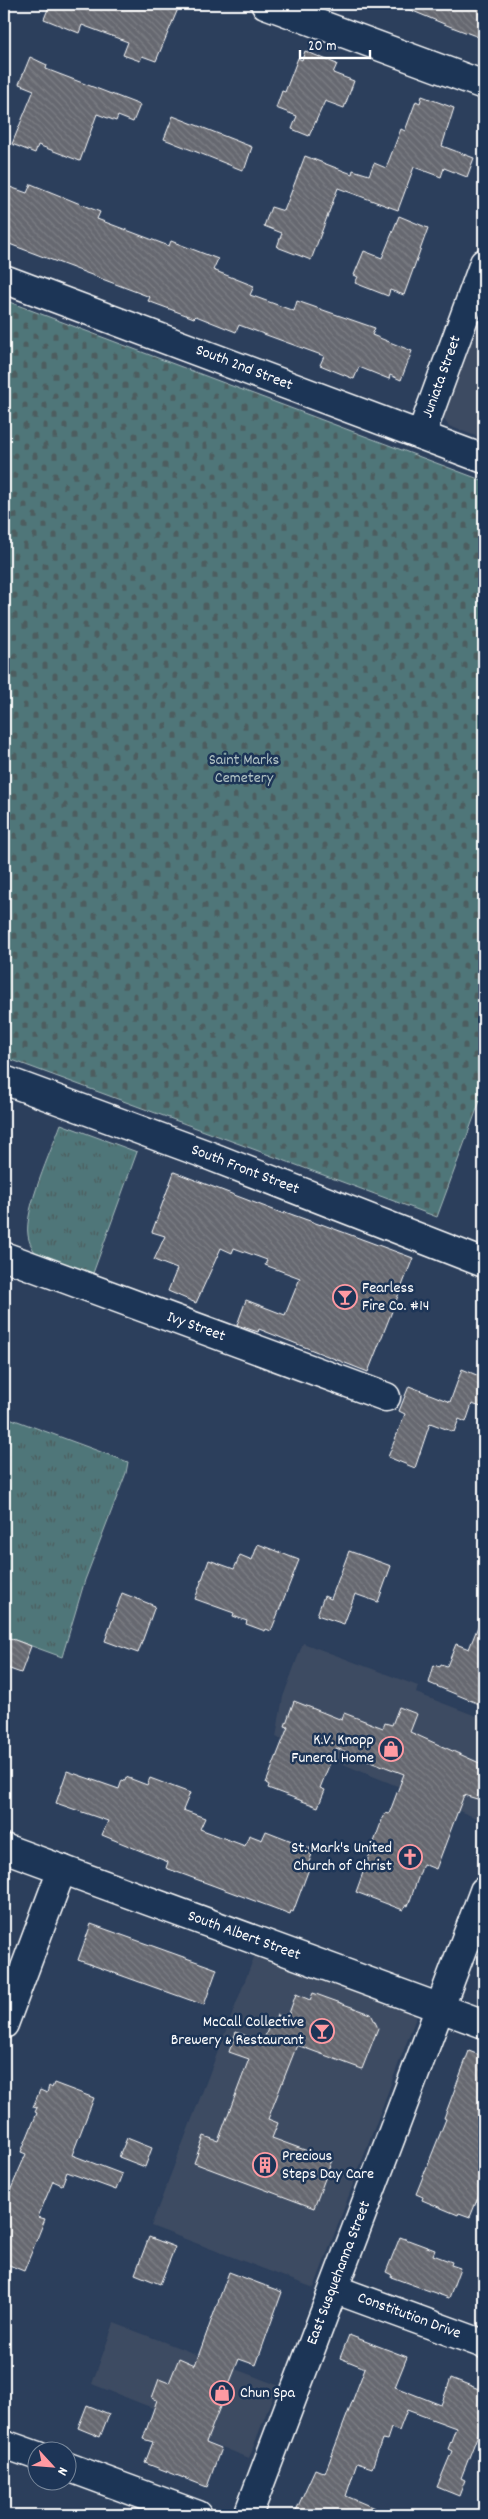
<svg xmlns="http://www.w3.org/2000/svg" width="488" height="2519" viewBox="0 0 488 2519" font-family="Dekko,sans-serif">
<style>
.built{fill:#3d4b62}
.grass{fill:url(#grass-tufts);stroke:#a7babc}
.cemetery{fill:url(#cemetery-stones);stroke:#a7babc}
.building{fill:url(#building-back-hatch);stroke:#fff}
.lines{fill:none;stroke-linecap:round;stroke-linejoin:round}
.minor-casing{stroke:#fff;stroke-width:31}
.major-casing{stroke:#fff;stroke-width:31}
.minor{stroke:#1d3557;stroke-width:28}
.major{stroke:#1d3557;stroke-width:28}
.labels{text-anchor:middle;dominant-baseline:central;stroke-width:5;stroke-linejoin:round;paint-order:stroke}
.street-label{font-size:16px;fill:#fff;stroke:#1d3557}
.park-label{font-size:16px;fill:#b0c1c3;stroke:#1d3557}
.poi-label{font-size:16px;fill:#fff;stroke:#1d3557;text-anchor:start}
</style>
<defs>
<pattern id="grass-tufts" width="24" height="20" patternUnits="userSpaceOnUse" patternTransform="scale(1.25)"><rect width="24" height="20" fill="#4f7679"/><path d="M3 7l-1-3M5 7V3M7 7l1-3M15 17l-1-3M17 17v-4M19 17l1-3" fill="none" stroke="#4d5d5e"/></pattern>
<pattern id="cemetery-stones" width="16" height="16" patternUnits="userSpaceOnUse" patternTransform="scale(1.25)"><rect width="16" height="16" fill="#4f7679"/><path d="M2 7V4a2 2 0 0 1 4 0v3zM10 15v-3a2 2 0 0 1 4 0v3z" fill="#4d5d5e"/></pattern>
<pattern id="building-back-hatch" width="6" height="6" patternUnits="userSpaceOnUse" patternTransform="scale(1.25)"><rect width="6" height="6" fill="#666870"/><path d="M-1 5l2 2M0 0l6 6M5-1l2 2" fill="none" stroke="#7d7f85"/></pattern>
</defs>
<rect width="100%" height="100%" fill="#2c3f5c"/>
<filter id="ink" filterUnits="userSpaceOnUse"><feTurbulence type="fractalNoise" baseFrequency=".02" numOctaves="2"/><feDisplacementMap in="SourceGraphic" scale="10" xChannelSelector="R" yChannelSelector="G"/><feConvolveMatrix kernelMatrix="1 2 1 2 8 2 1 2 1" color-interpolation-filters="sRGB"/></filter>
<g filter="url(#ink)">
<g class="built">
<polygon points="484,308 484,439 449,426 445,421 444,415"/>
<polygon points="303,1643 418,1686 416,1693 484,1719 484,1821 276,1737 283,1697"/>
<polygon points="256,1952 418,2012 314,2288 151,2226"/>
<polygon points="114,2323 277,2385 249,2458 175,2428 178,2418 92,2384"/>
</g>
<g class="grass">
<path d="M 61,1124 L 137,1152 L 92,1276 L 38,1256 C 33,1250 29,1243 28,1235 C 24,1210 51,1151 61,1124 Z"/>
<polygon points="4,1416 128,1462 126,1473 85,1580 62,1657 4,1636"/>
</g>
<polygon class="cemetery" points="4,300 484,481 484,1090 437,1217 4,1057"/>
<g class="building">
<polygon points="50,4 180,4 156,61 142,56 140,61 123,55 128,42 82,25 79,33 44,19"/>
<polygon points="396,4 484,4 484,39 449,26"/>
<polygon points="305,51 337,64 333,73 354,81 344,108 325,101 309,136 292,129 297,116 276,108 282,91 285,92 298,58 302,60"/>
<polygon points="30,57 47,65 46,69 140,105 133,122 118,116 116,121 97,114 80,161 38,145 35,153 12,144 34,90 19,84"/>
<polygon points="422,96 454,108 442,146 474,158 467,177 444,168 441,177 414,167 398,210 338,188 311,260 277,247 282,233 264,226 271,207 284,211 305,156 352,174 353,170 369,175 374,163 386,168 401,129 405,131 416,101 420,103"/>
<polygon points="173,116 252,147 245,168 242,170 164,139"/>
<polygon points="31,184 100,212 97,219 169,246 171,241 218,259 213,270 254,286 250,295 294,311 297,301 375,328 372,335 412,351 401,380 390,375 389,379 359,367 354,379 320,365 324,356 239,325 236,332 196,316 194,318 148,301 150,297 4,242 4,185 27,193"/>
<polygon points="399,216 428,228 404,295 390,290 388,296 355,283 358,277 354,275 364,251 382,258"/>
<polygon points="174,1172 284,1214 285,1212 321,1225 321,1224 413,1258 368,1372 259,1329 258,1332 237,1325 246,1300 285,1315 300,1278 265,1265 267,1260 234,1248 232,1253 221,1248 196,1303 168,1291 177,1269 154,1260 165,1236 152,1232"/>
<polygon points="462,1369 484,1378 484,1408 472,1404 466,1422 459,1419 454,1432 430,1423 415,1468 388,1457 405,1414 399,1411 409,1386 450,1402"/>
<polygon points="258,1544 299,1560 271,1631 266,1629 265,1631 246,1624 247,1621 233,1616 234,1613 195,1599 209,1560 234,1569 240,1555 252,1560"/>
<polygon points="349,1551 391,1566 378,1602 355,1594 344,1624 317,1615 324,1596 331,1599"/>
<polygon points="122,1593 155,1606 138,1653 105,1641"/>
<polygon points="483,1614 484,1615 484,1706 429,1683 434,1665 440,1667 441,1664 447,1666 456,1644 469,1649"/>
<polygon points="4,1636 31,1646 21,1673 4,1667"/>
<polygon points="294,1701 342,1720 344,1713 383,1728 385,1723 392,1725 399,1707 417,1714 410,1732 484,1765 484,1779 477,1799 464,1795 436,1869 423,1864 408,1906 406,1905 403,1910 356,1892 382,1820 386,1813 389,1814 404,1774 336,1748 320,1788 325,1790 318,1807 268,1788 269,1785 266,1783 288,1727 285,1726"/>
<polygon points="67,1771 119,1789 122,1780 125,1781 126,1777 147,1785 150,1778 190,1793 183,1810 205,1818 200,1829 245,1846 249,1835 262,1840 266,1831 310,1848 308,1853 312,1854 308,1865 310,1866 293,1912 291,1911 290,1914 166,1868 168,1862 102,1835 108,1821 56,1803"/>
<polygon points="91,1924 217,1969 204,2005 78,1960"/>
<polygon points="313,1993 371,2014 378,2028 362,2069 297,2045 268,2119 278,2123 272,2138 332,2160 314,2208 194,2163 204,2136 218,2141 249,2059 229,2052 236,2032 263,2042 269,2026 273,2027 277,2015 287,2019 296,1994 310,2000"/>
<polygon points="469,2051 484,2057 484,2183 470,2217 459,2213 458,2215 422,2200 423,2197 416,2194 446,2119 444,2118"/>
<polygon points="54,2083 94,2098 72,2155 122,2174 116,2190 67,2172 62,2185 53,2181 38,2217 45,2219 24,2271 4,2263 4,2205 26,2154 21,2152 37,2113 35,2112 37,2108 33,2107 40,2090 47,2093 49,2086 52,2088"/>
<polygon points="127,2138 152,2148 145,2167 119,2157"/>
<polygon points="149,2237 175,2247 160,2284 135,2274"/>
<polygon points="400,2237 435,2250 433,2255 452,2262 451,2265 460,2268 449,2298 391,2277 392,2275 386,2272"/>
<polygon points="229,2272 282,2292 256,2365 239,2359 206,2442 221,2448 207,2487 145,2463 153,2442 143,2439 157,2400 152,2398 159,2379 169,2383 179,2358 195,2365"/>
<polygon points="349,2335 407,2357 395,2387 441,2405 451,2378 484,2391 484,2419 461,2478 465,2480 459,2496 437,2487 452,2451 448,2449 456,2428 407,2410 399,2431 391,2428 387,2440 382,2439 372,2468 357,2463 346,2496 391,2515 294,2515 315,2469 325,2473 365,2368 340,2358"/>
<polygon points="87,2405 109,2414 100,2437 78,2428"/>
</g>
<g class="lines">
<defs>
<g id="minor">
<polyline points="265,4 484,85"/>
<polyline points="4,279 484,459"/>
<polyline points="421,435 484,263"/>
<polyline points="4,1080 205,1154 484,1263"/>
<polyline points="6,1257 386,1397"/>
<polyline points="4,1848 484,2024"/>
<polyline points="4,2024 62,1869"/>
<polyline points="334,2289 484,2344"/>
<polyline points="4,2444 38,2456"/>
<polyline points="68,2467 198,2515"/>
</g>
<polyline id="major" points="248,2515 484,1891"/>
</defs>
<use href="#minor" class="minor-casing"/>
<use href="#major" class="major-casing"/>
<use href="#minor" class="minor"/>
<use href="#major" class="major"/>
</g>
</g>
<defs>
<symbol id="bar-ring" viewBox="-11 -11 22 22"><circle r="9.5" fill="#1d3557" stroke="#ff9aa2" stroke-width="1.5"/><path d="M-6-5H6L.8 .8V4.5H3.5V6h-7V4.5H-.8V.8Z" fill="#ff9aa2"/></symbol>
<symbol id="shop-ring" viewBox="-11 -11 22 22"><circle r="9.5" fill="#1d3557" stroke="#ff9aa2" stroke-width="1.5"/><path d="M-5-2.5h2.3a2.7 3.5 0 0 1 5.4 0H5L5.5 6h-11ZM-1.5-2.5h3a1.5 2.3 0 0 0-3 0Z" fill="#ff9aa2"/></symbol>
<symbol id="church-ring" viewBox="-11 -11 22 22"><circle r="9.5" fill="#1d3557" stroke="#ff9aa2" stroke-width="1.5"/><path d="M-1.2-6h2.4v3.5h3.3v2.4h-3.3V6h-2.4V-.1h-3.3v-2.4h3.3Z" fill="#ff9aa2"/></symbol>
<symbol id="building-ring" viewBox="-11 -11 22 22"><circle r="9.5" fill="#1d3557" stroke="#ff9aa2" stroke-width="1.5"/><path d="M-4-6H4V6H1V3H-1V6H-4ZM-2.5-4.3h1.7v1.8h-1.7ZM.8-4.3h1.7v1.8H.8ZM-2.5-1h1.7V.8h-1.7ZM.8-1h1.7V.8H.8Z" fill="#ff9aa2"/></symbol>
</defs>
<g fill-rule="evenodd">
<use href="#bar-ring" x="331" y="1283" width="28" height="28"/>
<use href="#shop-ring" x="377" y="1735" width="28" height="28"/>
<use href="#church-ring" x="396" y="1843" width="28" height="28"/>
<use href="#bar-ring" x="308" y="2017" width="28" height="28"/>
<use href="#building-ring" x="251" y="2151" width="28" height="28"/>
<use href="#shop-ring" x="208" y="2379" width="28" height="28"/>
</g>
<g class="labels">
<g class="street-label">
<text transform="translate(244 368) rotate(21)">South 2nd Street</text>
<text transform="translate(442 377) rotate(-70)">Juniata Street</text>
<text transform="translate(245 1170) rotate(21)">South Front Street</text>
<text transform="translate(196 1327) rotate(20)">Ivy Street</text>
<text transform="translate(244 1936) rotate(20)">South Albert Street</text>
<text transform="translate(339 2273) rotate(-69)">East Susquehanna Street</text>
<text transform="translate(409 2316) rotate(20)">Constitution Drive</text>
</g>
<g class="park-label">
<text x="244" y="760">Saint Marks<tspan x="244" dy="18">Cemetery</tspan></text>
</g>
<g class="poi-label">
<text x="362" y="1288">Fearless<tspan x="362" dy="18">Fire Co. #14</tspan></text>
<text x="374" y="1740" text-anchor="end">K.V. Knopp<tspan x="374" dy="18">Funeral Home</tspan></text>
<text x="392" y="1848" text-anchor="end">St. Mark's United<tspan x="392" dy="18">Church of Christ</tspan></text>
<text x="304" y="2022" text-anchor="end">McCall Collective<tspan x="304" dy="18">Brewery &amp; Restaurant</tspan></text>
<text x="282" y="2156">Precious<tspan x="282" dy="18">Steps Day Care</tspan></text>
<text x="240" y="2393">Chun Spa</text>
</g>
</g>
<rect width="488" height="2519" fill="none" stroke="#1d3557" stroke-width="20"/>
<rect x="10" y="10" width="468" height="2499" fill="none" stroke="#fff" stroke-width="2" filter="url(#ink)"/>
<g transform="translate(52 2466) rotate(116)"><circle r="24" fill="#1d3557" stroke="#77869a"/>
<path d="M0-4L9 19L0 12L-9 19Z" fill="#ff9aa2"/>
<text y="-8" font-size="14" font-weight="bold" text-anchor="middle" fill="#ffffff">N</text>
</g>
<path d="M300 50v8h70v-8" fill="none" stroke="#ffffff" stroke-width="2.5"/>
<text x="308" y="50" font-size="15" fill="#ffffff" stroke="#1d3557" stroke-width="4" paint-order="stroke">20 m</text>
</svg>
